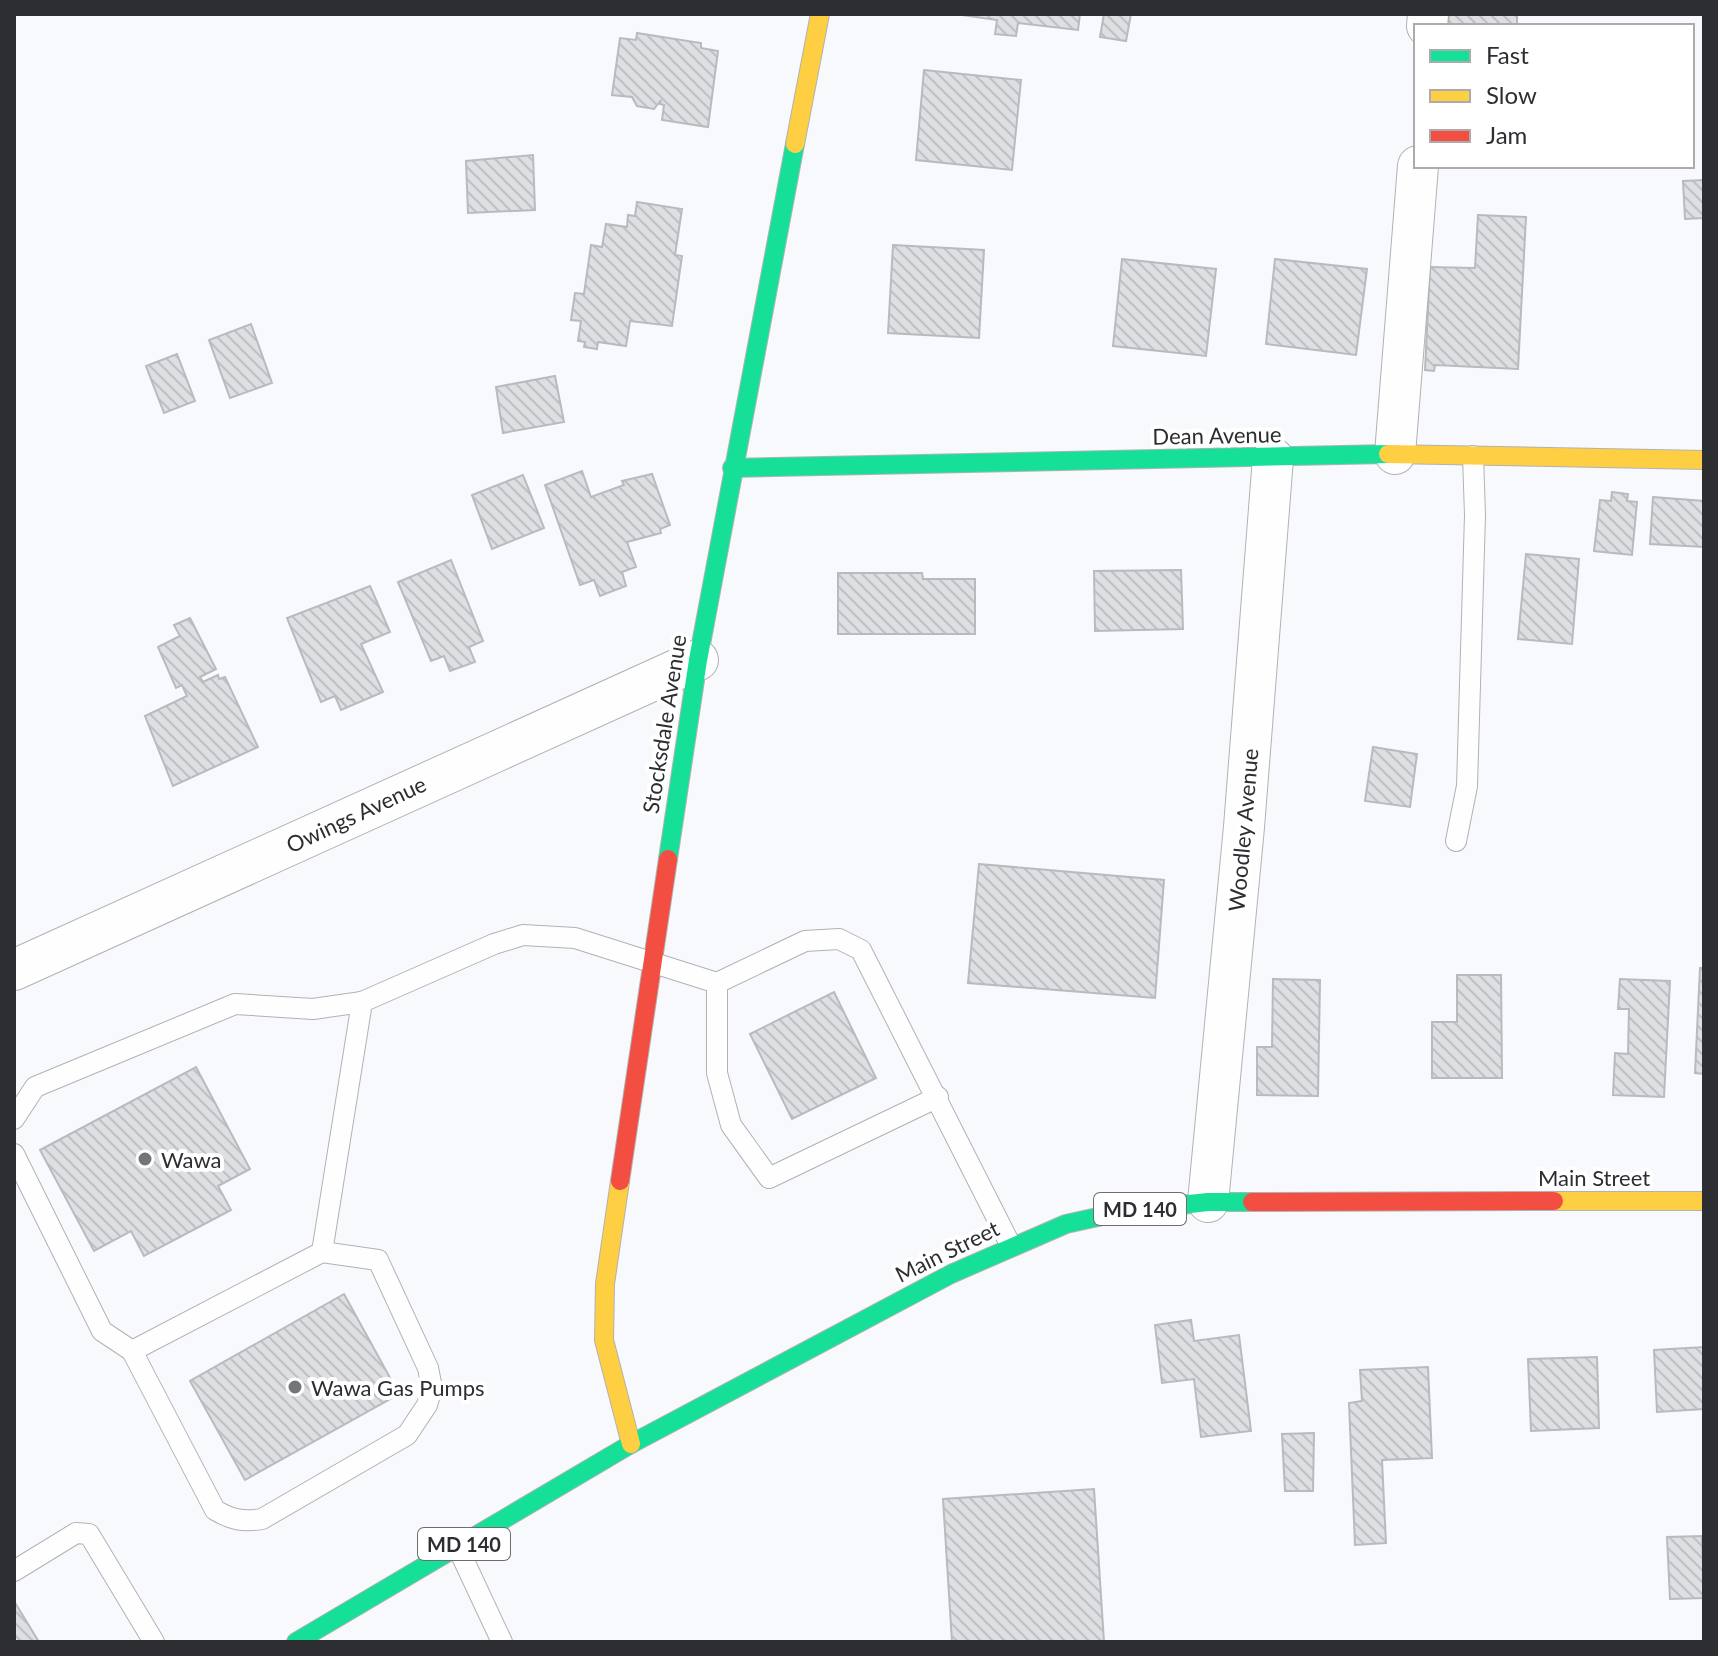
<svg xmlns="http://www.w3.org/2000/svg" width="1718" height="1656" viewBox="0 0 1718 1656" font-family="Lato,sans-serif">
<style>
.building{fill:url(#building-back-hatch);stroke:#b8babd;stroke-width:2}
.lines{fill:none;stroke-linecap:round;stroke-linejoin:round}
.lane-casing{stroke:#b0b2b4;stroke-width:22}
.street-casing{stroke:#b0b2b4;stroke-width:42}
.fast-casing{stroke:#b0b2b4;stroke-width:20}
.slow-casing{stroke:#b0b2b4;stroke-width:20}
.jam-casing{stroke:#b0b2b4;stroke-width:20}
.lane{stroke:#fefeff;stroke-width:20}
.street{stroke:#fefeff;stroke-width:40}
.fast{stroke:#16e098;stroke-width:18}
.slow{stroke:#ffcf43;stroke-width:18}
.jam{stroke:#f24e42;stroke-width:18}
.poi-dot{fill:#737578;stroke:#fff;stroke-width:3}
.labels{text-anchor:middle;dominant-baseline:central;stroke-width:8;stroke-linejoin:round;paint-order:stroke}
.shield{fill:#fff;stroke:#6b6d6f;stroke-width:2}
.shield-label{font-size:20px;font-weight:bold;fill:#2c2e31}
.street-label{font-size:22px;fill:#2c2e31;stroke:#fff}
.poi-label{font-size:22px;fill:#2c2e31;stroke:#fff;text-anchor:start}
</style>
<defs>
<pattern id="building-back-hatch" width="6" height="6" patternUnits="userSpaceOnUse" patternTransform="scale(2)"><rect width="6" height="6" fill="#dddfe2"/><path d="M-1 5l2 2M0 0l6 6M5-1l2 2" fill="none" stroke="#bec0c2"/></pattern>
</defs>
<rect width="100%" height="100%" fill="#f7f9fc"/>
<g class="building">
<polygon points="955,14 1080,14 1078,30 1018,23 1016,36 995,34 997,20"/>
<polygon points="1104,14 1131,14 1126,41 1100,37"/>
<polygon points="1449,14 1517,14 1517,26 1448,26"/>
<polygon points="637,33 701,43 701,48 718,51 708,127 662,120 664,105 660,104 661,100 654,109 637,106 632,97 612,95 620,38 636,40"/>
<polygon points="924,70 1021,80 1012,170 916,160"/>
<polygon points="533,155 535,210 468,213 466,161"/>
<polygon points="1704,180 1704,218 1685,219 1683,181"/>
<polygon points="637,202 682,209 675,255 682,256 672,326 630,321 626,346 598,342 597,349 584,347 585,342 578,341 581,321 571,320 575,293 584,294 591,245 602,247 606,224 627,227 628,215 635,216"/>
<polygon points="1478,215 1526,217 1518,369 1435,365 1434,371 1425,370 1430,267 1475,268"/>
<polygon points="893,245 984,250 979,338 888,333"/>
<polygon points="1122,259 1216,269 1206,356 1113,346"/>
<polygon points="1275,259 1367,269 1356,355 1266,344"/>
<polygon points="251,324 272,383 230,398 209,340"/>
<polygon points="177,354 195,401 164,413 146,366"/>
<polygon points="555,376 564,422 503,433 496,387"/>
<polygon points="582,471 591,497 624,485 622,481 652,474 670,525 660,529 661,533 627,542 636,567 622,572 626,586 600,596 594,580 580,585 545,485"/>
<polygon points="523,475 544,528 492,549 472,495"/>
<polygon points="1612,492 1628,494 1627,501 1637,502 1632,555 1594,551 1600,500 1611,501"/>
<polygon points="1653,497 1704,501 1704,547 1650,544"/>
<polygon points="1526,554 1579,559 1572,644 1518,639"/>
<polygon points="451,560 483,641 469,647 475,662 450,671 444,656 431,661 398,582"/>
<polygon points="1181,570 1183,629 1095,631 1094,571"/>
<polygon points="838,573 922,573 923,579 975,579 975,634 838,634"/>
<polygon points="370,586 390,632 361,644 383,692 341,710 335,696 321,702 287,618"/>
<polygon points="190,618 216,669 200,677 203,682 218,675 219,679 225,677 258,747 173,786 145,716 187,696 182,685 176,688 158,647 180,636 174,625"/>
<polygon points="1373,747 1417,754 1410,807 1365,801"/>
<polygon points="979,864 1164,880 1155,998 968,983"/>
<polygon points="1700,968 1704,968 1704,1074 1695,1073"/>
<polygon points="1457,975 1501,975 1502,1078 1432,1078 1432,1022 1457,1022"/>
<polygon points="1273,979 1320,980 1318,1096 1257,1095 1257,1047 1272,1047"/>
<polygon points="1620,979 1670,981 1664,1097 1613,1095 1615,1053 1628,1054 1629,1009 1618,1009"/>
<polygon points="834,992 876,1078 792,1119 750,1034"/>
<polygon points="196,1067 250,1169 218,1186 231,1210 144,1256 131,1231 94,1251 40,1150"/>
<polygon points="344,1294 399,1394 245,1480 190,1381"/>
<polygon points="1191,1320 1194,1341 1239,1335 1251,1431 1201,1437 1194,1379 1162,1383 1155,1325"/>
<polygon points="1704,1347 1704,1409 1657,1412 1654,1350"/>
<polygon points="1597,1357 1599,1428 1531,1431 1528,1359"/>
<polygon points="1428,1367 1432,1458 1382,1460 1386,1543 1355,1545 1349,1403 1362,1401 1360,1370"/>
<polygon points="1314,1433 1313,1491 1285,1491 1282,1434"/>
<polygon points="1094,1489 1104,1642 952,1642 943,1499"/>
<polygon points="1702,1536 1704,1598 1670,1599 1667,1537"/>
<polygon points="14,1601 39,1642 14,1642"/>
</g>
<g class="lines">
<defs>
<g id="lane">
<polyline points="1456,841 1467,786 1475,515 1473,456"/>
<polyline points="717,983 717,1073 731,1125 769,1178 938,1097"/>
<polyline points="14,1119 35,1087 235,1004 313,1009 362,1002"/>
<polyline points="14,1154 102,1331 132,1351"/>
<path d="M 322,1252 L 378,1260 L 428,1368 L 432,1388 L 427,1405 L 407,1435 L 262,1519 C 243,1522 232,1520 215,1510 L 132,1351 L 322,1252 L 362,1002 L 494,944 L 523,935 L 575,938 L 717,983 L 805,941 L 839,939 L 861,950 L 1011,1246"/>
<polyline points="458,1548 502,1642"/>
<polyline points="14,1571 76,1533 89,1534 154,1642"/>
</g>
<g id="street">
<polyline points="1427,26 1428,14"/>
<polyline points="1395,454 1418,166"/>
<polyline points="14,970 698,660"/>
<polyline points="1208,1202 1244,827 1273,458"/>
</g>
<g id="fast">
<polyline points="732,468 1388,454"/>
<polyline points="668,859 698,660 795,144"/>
<polyline points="296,1642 631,1444 951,1274 1066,1224 1125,1211 1208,1202 1252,1202"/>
</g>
<g id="slow">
<polyline points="795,144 820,14"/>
<polyline points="1388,454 1704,460"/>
<polyline points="620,1181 605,1284 604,1340 631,1444"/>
<polyline points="1554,1201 1704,1201"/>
</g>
<g id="jam">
<polyline points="620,1181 668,859"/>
<polyline points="1252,1202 1554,1201"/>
</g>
</defs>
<use href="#lane" class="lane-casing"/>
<use href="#street" class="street-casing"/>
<use href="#fast" class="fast-casing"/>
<use href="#slow" class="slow-casing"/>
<use href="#jam" class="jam-casing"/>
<use href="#lane" class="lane"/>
<use href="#street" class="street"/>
<use href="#fast" class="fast"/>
<use href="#slow" class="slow"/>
<use href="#jam" class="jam"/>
</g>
<g class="poi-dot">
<circle cx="145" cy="1159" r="8"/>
<circle cx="295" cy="1387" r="8"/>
</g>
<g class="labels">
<g class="shield">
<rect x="1094" y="1193" width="92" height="32" rx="6"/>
<rect x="418" y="1528" width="92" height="32" rx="6"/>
</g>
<g class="shield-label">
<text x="1140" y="1209">MD 140</text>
<text x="464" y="1544">MD 140</text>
</g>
<g class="street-label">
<text transform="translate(1217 435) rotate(-1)">Dean Avenue</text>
<text transform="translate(664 724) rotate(-81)">Stocksdale Avenue</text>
<text transform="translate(356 814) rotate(-25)">Owings Avenue</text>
<text transform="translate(1243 830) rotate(-85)">Woodley Avenue</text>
<text x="1594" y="1177">Main Street</text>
<text transform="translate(947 1251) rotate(-26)">Main Street</text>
</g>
<g class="poi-label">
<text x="161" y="1159">Wawa</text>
<text x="311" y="1387">Wawa Gas Pumps</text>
</g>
</g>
<rect width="1718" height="1656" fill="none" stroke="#2c2e31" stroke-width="32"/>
<rect x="1414" y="24" width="280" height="144" fill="#ffffff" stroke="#ababad" stroke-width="2"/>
<rect x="1430" y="50" width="40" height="12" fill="#16e098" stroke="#ababad" stroke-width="2"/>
<text x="1486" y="64" font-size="24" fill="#2c2e31">Fast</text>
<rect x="1430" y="90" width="40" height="12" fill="#ffcf43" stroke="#ababad" stroke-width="2"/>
<text x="1486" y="104" font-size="24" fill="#2c2e31">Slow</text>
<rect x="1430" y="130" width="40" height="12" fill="#f24e42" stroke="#ababad" stroke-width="2"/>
<text x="1486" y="144" font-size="24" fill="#2c2e31">Jam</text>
</svg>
